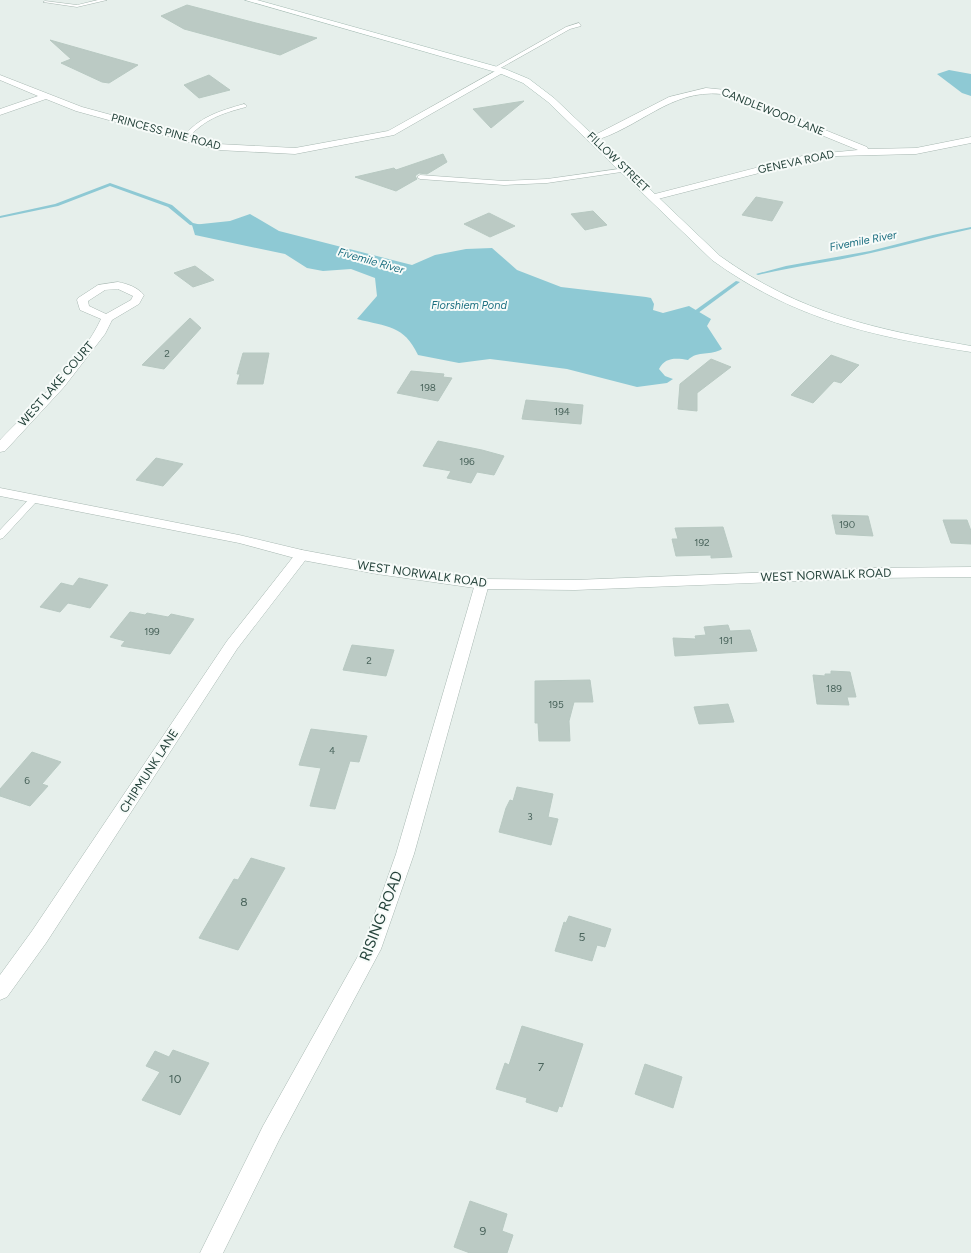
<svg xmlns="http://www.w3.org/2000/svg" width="971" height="1253" viewBox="0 0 971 1253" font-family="Figtree,sans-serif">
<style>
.water{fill:#8ec9d4}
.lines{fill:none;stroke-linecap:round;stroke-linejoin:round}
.stream{fill:#8ec9d4;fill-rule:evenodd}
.building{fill:#bbcac4;stroke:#b8c9c2}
.service-casing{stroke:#a8b8b2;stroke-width:1}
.minor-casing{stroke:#a8b8b2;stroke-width:1}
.tertiary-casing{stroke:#a8b8b2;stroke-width:1}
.secondary-casing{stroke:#a4bbb3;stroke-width:1}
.service{fill:#fff;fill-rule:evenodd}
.minor{fill:#fff;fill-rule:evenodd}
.tertiary{fill:#fff;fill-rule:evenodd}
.secondary{fill:#fff;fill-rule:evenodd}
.labels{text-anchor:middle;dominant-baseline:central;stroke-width:4;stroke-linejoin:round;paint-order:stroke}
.number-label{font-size:10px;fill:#4a645c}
.far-street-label{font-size:11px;fill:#24423a;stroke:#f7fbf9}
.far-water-label{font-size:11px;font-style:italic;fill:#1c6f80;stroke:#f7fbf9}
.street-label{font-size:12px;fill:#24423a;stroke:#f7fbf9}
.near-number-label{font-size:12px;fill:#4a645c}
.near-street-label{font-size:15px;fill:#24423a;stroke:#f7fbf9}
</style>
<rect width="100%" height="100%" fill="#e6efeb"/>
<g class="water">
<polygon points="949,70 971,74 971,96 962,93 937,74"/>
<path d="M 250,214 L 279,231 L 412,265 L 435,255 L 466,249 L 492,248 L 517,270 L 561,287 L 646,297 L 651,298 L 654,304 L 653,310 L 663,313 L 689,306 L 711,319 L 707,326 L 722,349 C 711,356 698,350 688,360 C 676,358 665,357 659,369 L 665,376 L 673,379 L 667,383 L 637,387 L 567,369 L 490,359 L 459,363 L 418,355 C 404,325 387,327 357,319 L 377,296 L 375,278 L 351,269 L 323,271 L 307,268 L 285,254 L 195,235 L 192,225 L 230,221 Z"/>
</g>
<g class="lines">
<g class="stream">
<polygon points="110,183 172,205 193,223 206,226 204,227 190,225 168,207 110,186 58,206 0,218 0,216 55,204"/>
<path d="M 971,227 L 971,229 C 937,236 904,246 871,253 C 833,262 795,266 758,275 L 756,274 L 786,266 L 870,251 L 933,235 Z"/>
<polygon points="736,281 740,282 694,316 690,316 690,314"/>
</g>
</g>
<g class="building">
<polygon points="187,5 256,23 317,38 280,55 184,29 161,16"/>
<polygon points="50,40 138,65 109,83 102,82 61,63 71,59"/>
<polygon points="209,75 230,90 199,98 184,85"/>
<polygon points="524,101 491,128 473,109"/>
<polygon points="443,154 447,162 427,174 419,173 415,176 417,179 396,191 355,177 394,168 396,170"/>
<polygon points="756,197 783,202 772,221 742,215"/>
<polygon points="593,211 607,225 585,230 571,214"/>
<polygon points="489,213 515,226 490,237 464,224"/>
<polygon points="195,266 214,280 193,287 174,273"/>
<polygon points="190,318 201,328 164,369 142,365"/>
<polygon points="243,353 269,353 263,384 237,384 240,374 237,374"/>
<polygon points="831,355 859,365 841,383 834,381 813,403 791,395"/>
<polygon points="711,359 731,367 697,393 697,411 678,409 680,384"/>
<polygon points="411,371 444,374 443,377 452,378 438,401 397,393"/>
<polygon points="526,400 583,405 581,424 522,419"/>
<polygon points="438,441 482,450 504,456 494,475 477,472 471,483 447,478 451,471 423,466"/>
<polygon points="156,458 183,464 163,486 136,480"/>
<polygon points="832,515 868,516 873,536 836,534"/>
<polygon points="943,520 967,520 971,531 971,544 951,543"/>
<polygon points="723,527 732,557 711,558 711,555 676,556 672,539 678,539 675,528"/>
<polygon points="79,578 108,585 90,608 68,603 60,612 40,607 61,583 73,586"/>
<polygon points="130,612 145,615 147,613 168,617 171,614 194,619 170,654 121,646 125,641 110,637"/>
<polygon points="728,625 730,631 750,630 757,651 675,656 673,638 696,639 695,636 706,635 704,627"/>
<polygon points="352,645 394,650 386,676 343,670"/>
<polygon points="831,671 850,672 856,697 847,697 849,705 817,704 813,675 825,676 825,674 831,674"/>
<polygon points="590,680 593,702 574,702 569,721 570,741 539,741 538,723 535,723 535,681"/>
<polygon points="728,704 734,722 699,724 694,707"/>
<polygon points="311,729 367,736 359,762 350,761 335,809 310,806 321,768 299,765"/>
<polygon points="32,752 61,762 42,784 48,786 30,806 0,796 0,789"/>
<polygon points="517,787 553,794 548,817 558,819 551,845 499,832 506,808 510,800 513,801"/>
<polygon points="251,858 285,868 238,950 199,938 234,879 238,880"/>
<polygon points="569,916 611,929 605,947 597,945 592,961 555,951 564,922 566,923"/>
<polygon points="522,1026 583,1044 562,1107 559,1106 557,1112 526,1102 527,1098 496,1089 505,1063 509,1065"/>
<polygon points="173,1050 209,1063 180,1115 142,1100 160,1072 146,1066 155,1051 169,1057"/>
<polygon points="645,1064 682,1077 673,1108 635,1094"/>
<polygon points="470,1201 507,1214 502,1231 513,1235 507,1253 470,1253 454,1247"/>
</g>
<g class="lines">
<defs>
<g id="service">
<polygon points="98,0 107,0 77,7 43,2 45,1 77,5"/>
<polygon points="579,23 581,26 570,29 497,70 492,69 566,27"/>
<path d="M 244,104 L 247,106 L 246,107 C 220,114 205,119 187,139 L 182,138 C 199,117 219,111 244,104 Z"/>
<polygon points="626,168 629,170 628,171 547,183 504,185 420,179 417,177 420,175 504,181 547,179"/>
<polygon points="34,496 38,499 37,501 3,538 0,539 0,530 31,497"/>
</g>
<g id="minor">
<polygon points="499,69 506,71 394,135 295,154 218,150 76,111 46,99 0,115 0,109 38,96 0,80 0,75 82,107 218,144 295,148 388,131"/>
<path d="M 706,88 L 726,90 L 867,147 L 868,149 L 916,148 L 971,137 L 971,143 L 916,154 L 837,156 L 806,161 L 654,200 L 651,199 L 651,195 L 806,155 L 858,150 L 721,94 C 670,89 640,128 593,141 L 589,138 L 669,97 Z"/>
<path d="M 118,282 C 128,284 137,287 144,295 L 139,304 L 112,320 L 105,334 L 64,387 L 5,451 L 0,452 L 0,440 C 31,408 83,359 101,319 L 80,310 L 77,300 L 78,298 L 98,285 ZM 118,289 L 133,296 L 131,300 L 106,314 L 89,306 L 88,301 L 105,290 Z"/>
<polygon points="302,550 309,555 307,558 237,649 46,943 7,997 0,1000 0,975 32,931 227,641 297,552"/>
<polygon points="482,579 489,584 414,854 381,949 279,1140 223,1253 200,1253 263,1126 363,947 396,854 475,584"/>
</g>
<polygon id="tertiary" points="0,488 239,535 302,550 377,564 482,579 575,580 873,568 971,567 971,577 873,578 575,590 482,589 377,574 302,560 239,543 0,496"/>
<path id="secondary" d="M 245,0 L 257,0 L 505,69 L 529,79 L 554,98 L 720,256 C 801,314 874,329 971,346 L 971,352 C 872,336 795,320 712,260 L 548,102 L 523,83 L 499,73 Z"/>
</defs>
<use href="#service" class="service-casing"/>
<use href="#minor" class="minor-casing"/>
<use href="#tertiary" class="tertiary-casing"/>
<use href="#secondary" class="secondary-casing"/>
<use href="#service" class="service"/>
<use href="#minor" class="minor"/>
<use href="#tertiary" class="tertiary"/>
<use href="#secondary" class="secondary"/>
</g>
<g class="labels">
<g class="number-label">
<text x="167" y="353">2</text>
<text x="428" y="387">198</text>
<text x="562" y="411">194</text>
<text x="467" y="461">196</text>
<text x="847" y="524">190</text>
<text x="702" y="542">192</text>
<text x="152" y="631">199</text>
<text x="726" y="640">191</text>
<text x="369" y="660">2</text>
<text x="834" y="688">189</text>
<text x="556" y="704">195</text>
<text x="332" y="750">4</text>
<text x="27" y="780">6</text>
<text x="530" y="816">3</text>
</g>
<g class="far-street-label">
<text transform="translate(773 112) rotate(22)">CANDLEWOOD LANE</text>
<text transform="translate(166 132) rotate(15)">PRINCESS PINE ROAD</text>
<text transform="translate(618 162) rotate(44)">FILLOW STREET</text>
<text transform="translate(796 162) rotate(-12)">GENEVA ROAD</text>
</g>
<g class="far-water-label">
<text transform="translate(863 241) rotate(-11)">Fivemile River</text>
<text transform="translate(371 261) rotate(16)">Fivemile River</text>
<text x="469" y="305">Florshiem Pond</text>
</g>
<g class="street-label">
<text transform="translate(56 384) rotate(-49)">WEST LAKE COURT</text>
<text transform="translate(422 574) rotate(8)">WEST NORWALK ROAD</text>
<text transform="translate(826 575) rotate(-2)">WEST NORWALK ROAD</text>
<text transform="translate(149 771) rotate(-57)">CHIPMUNK LANE</text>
</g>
<g class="near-number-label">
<text x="244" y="902">8</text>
<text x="582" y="937">5</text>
<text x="541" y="1067">7</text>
<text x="175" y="1079">10</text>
<text x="483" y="1231">9</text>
</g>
<g class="near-street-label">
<text transform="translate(381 916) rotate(-69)">RISING ROAD</text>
</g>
</g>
</svg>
